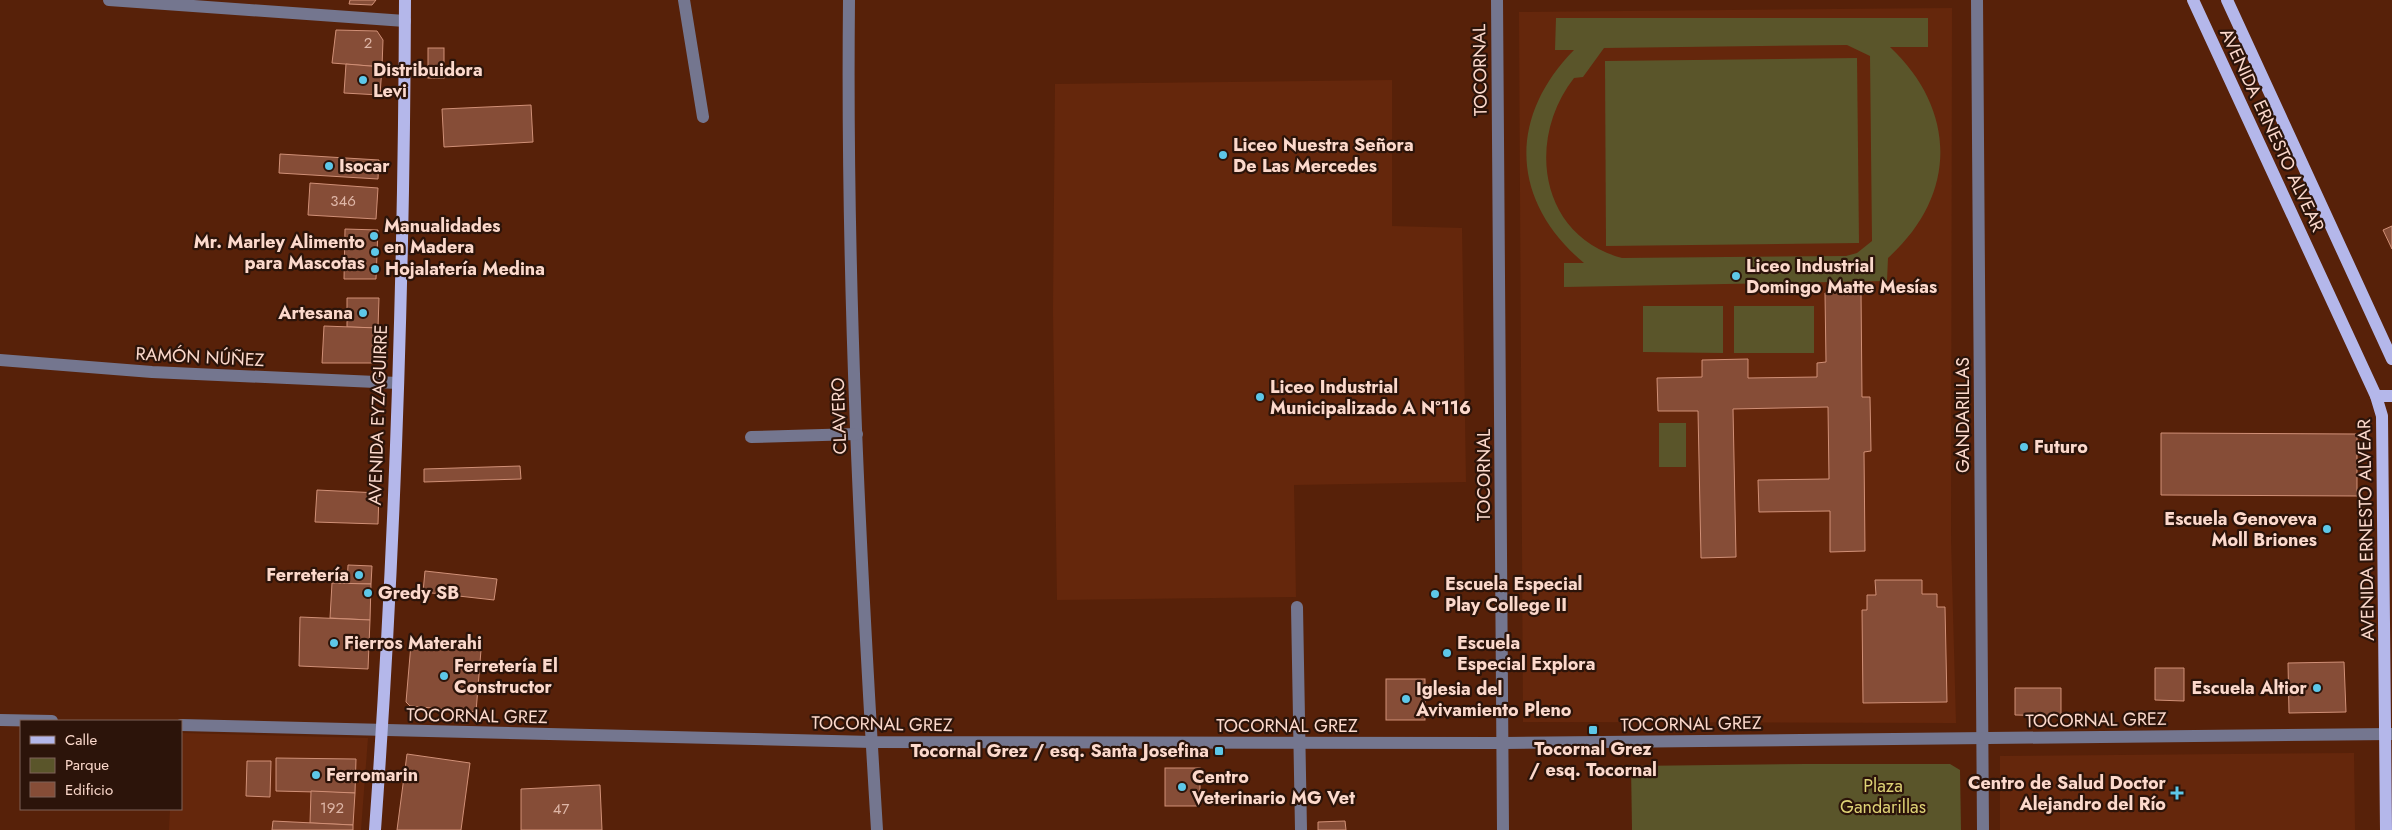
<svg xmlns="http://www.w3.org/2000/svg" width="2392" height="830" viewBox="0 0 2392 830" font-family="Jost,sans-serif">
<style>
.built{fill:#65270c}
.green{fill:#5a552a;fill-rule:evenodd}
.building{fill:#864d37;stroke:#d19077}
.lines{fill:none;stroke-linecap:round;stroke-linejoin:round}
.minor{stroke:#74768f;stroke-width:12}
.major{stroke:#b4b7ea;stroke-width:12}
.poi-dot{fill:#5dc7e8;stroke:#2c140a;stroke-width:2}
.labels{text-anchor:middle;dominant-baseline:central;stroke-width:4.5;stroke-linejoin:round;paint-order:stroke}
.number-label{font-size:15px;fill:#deb6a7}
.poi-label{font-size:18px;font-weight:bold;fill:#fcd9cc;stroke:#2c140a;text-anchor:start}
.street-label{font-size:18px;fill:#fcd9cc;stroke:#2c140a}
.park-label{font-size:18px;fill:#ded275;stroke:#2c140a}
</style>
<rect width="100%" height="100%" fill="#572109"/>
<g class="built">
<polygon points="1952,8 1951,540 1956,723 1523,722 1519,12"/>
<polygon points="1392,80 1392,226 1462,228 1466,482 1294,485 1296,597 1057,600 1053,311 1055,84"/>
<polygon points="181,733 368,738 361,830 169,830 170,809 181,809"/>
<polygon points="2354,753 2355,830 2000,830 2000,756"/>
</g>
<g class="green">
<path d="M 1556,18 L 1928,18 L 1928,47 L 1890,47 C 1957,110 1958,195 1888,258 L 1887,281 L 1564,287 L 1564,263 L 1584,263 C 1511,202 1507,118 1574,50 L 1555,50 ZM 1847,45 L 1870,56 L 1872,241 L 1857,253 L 1846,256 L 1622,258 C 1539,236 1526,139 1574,78 L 1583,77 L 1604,48 Z"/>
<polygon points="1857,58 1859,243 1606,246 1605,61"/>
<polygon points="1643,306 1723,306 1723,353 1643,352"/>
<rect x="1734" y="306" width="80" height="47"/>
<rect x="1659" y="423" width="27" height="44"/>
<polygon points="1806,764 1950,764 1960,770 1961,830 1632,830 1631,766"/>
</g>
<g class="building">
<polygon points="350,0 376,0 372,5 349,4"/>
<polygon points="336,30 377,31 383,40 382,67 332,63"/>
<rect x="428" y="48" width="16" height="30"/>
<polygon points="346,64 382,67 380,95 344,93"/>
<polygon points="531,105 533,142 444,147 442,109"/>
<polygon points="280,154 379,160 378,179 279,173"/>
<polygon points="310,183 378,188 376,219 308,215"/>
<polygon points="2392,226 2392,249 2383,230"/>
<polygon points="345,229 378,230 376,279 344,279"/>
<polygon points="1861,292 1862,397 1870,397 1871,451 1864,452 1865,551 1830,552 1830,511 1759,512 1758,480 1829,479 1828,407 1733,409 1736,557 1701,558 1698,411 1658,411 1657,378 1702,377 1702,360 1748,359 1748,378 1817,377 1817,363 1826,362 1825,293"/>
<polygon points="347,298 379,298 378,328 347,327"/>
<polygon points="324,326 378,328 378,357 374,363 322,363"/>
<polygon points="2161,433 2357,434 2357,496 2161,495"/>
<polygon points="520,466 521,479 424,482 424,469"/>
<polygon points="317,490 379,493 378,524 315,522"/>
<polygon points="348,565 372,566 371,584 347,584"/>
<polygon points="425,571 497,579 494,600 423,592"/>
<polygon points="1875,580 1922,580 1922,594 1937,594 1937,607 1945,607 1947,702 1863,703 1862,610 1867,610 1867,595 1876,595"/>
<polygon points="332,583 371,584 370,620 330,618"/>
<polygon points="300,617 370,620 368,669 299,666"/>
<polygon points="411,644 481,650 476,712 410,706 406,702"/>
<polygon points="2344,662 2346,712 2289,713 2288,663"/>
<polygon points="2155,668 2184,668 2184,701 2155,700"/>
<rect x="1386" y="679" width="39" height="41"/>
<polygon points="2015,688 2061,688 2061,716 2015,715"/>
<polygon points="407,754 470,763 461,830 397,830"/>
<polygon points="276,758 356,759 355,793 276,791"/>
<polygon points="247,761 271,761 270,797 246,796"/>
<rect x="1165" y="768" width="35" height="38"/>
<polygon points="600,785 602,830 521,830 521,789"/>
<polygon points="311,791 355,793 353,825 310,823"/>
<polygon points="273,821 353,825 353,830 272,830"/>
<polygon points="1345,821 1346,830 1318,830 1318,822"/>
</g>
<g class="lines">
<g class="minor">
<polyline points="109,0 405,21"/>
<polyline points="684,0 703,117"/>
<path d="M 849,0 C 846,277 860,554 877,830"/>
<polyline points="1497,0 1503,830"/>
<polyline points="1977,0 1983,830"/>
<polyline points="0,360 152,372 398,383"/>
<polyline points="751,437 857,434"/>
<polyline points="1297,607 1301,830"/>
<polyline points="0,720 52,721"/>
<polyline points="181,725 872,742 1503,743 2392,734"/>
</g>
<g class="major">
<polyline points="2193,0 2376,396 2382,416 2386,830"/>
<polyline points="2227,0 2392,359"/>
<polyline points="2376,396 2392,396"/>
<path d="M 375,830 C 395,554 404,277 405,0"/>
</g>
</g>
<g class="poi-dot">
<circle cx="363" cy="80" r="5"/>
<circle cx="1223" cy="155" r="5"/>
<circle cx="329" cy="166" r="5"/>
<circle cx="374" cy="236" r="5"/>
<circle cx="375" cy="252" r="5"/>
<circle cx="375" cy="269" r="5"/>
<circle cx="1736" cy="276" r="5"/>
<circle cx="363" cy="313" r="5"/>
<circle cx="1260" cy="397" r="5"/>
<circle cx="2024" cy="447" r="5"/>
<circle cx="2327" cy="529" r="5"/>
<circle cx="359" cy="575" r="5"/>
<circle cx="368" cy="593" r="5"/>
<circle cx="1435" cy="594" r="5"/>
<circle cx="334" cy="643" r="5"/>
<circle cx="1447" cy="653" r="5"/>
<circle cx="444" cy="676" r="5"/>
<circle cx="2317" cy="688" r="5"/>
<circle cx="1406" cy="699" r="5"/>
<rect x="1588" y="725" width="10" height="10" rx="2.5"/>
<rect x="1214" y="746" width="10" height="10" rx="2.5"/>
<circle cx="316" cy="775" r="5"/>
<circle cx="1182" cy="787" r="5"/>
<path d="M2174.5 785.5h5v5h5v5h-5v5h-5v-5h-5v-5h5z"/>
</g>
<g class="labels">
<g class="number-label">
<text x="368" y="43">2</text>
<text x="343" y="201">346</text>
<text x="332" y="808">192</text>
<text x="561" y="809">47</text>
</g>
<g class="poi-label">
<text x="373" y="70">Distribuidora<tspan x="373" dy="21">Levi</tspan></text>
<text x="1233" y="145">Liceo Nuestra Señora<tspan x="1233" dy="21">De Las Mercedes</tspan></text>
<text x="339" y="166">Isocar</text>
<text x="384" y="226">Manualidades<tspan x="384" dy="21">en Madera</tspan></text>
<text x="365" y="242" text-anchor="end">Mr. Marley Alimento<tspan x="365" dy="21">para Mascotas</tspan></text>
<text x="1746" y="266">Liceo Industrial<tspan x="1746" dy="21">Domingo Matte Mesías</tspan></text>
<text x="385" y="269">Hojalatería Medina</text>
<text x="353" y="313" text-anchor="end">Artesana</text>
<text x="1270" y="387">Liceo Industrial<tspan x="1270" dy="21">Municipalizado A N°116</tspan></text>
<text x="2034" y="447">Futuro</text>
<text x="2317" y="519" text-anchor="end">Escuela Genoveva<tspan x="2317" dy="21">Moll Briones</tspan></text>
<text x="349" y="575" text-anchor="end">Ferretería</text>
<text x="1445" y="584">Escuela Especial<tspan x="1445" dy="21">Play College II</tspan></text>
<text x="378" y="593">Gredy SB</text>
<text x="344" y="643">Fierros Materahi</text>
<text x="1457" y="643">Escuela<tspan x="1457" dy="21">Especial Explora</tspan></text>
<text x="454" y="666">Ferretería El<tspan x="454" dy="21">Constructor</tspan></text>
<text x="2307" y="688" text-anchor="end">Escuela Altior</text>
<text x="1416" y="689">Iglesia del<tspan x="1416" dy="21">Avivamiento Pleno</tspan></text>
<text x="1593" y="749" text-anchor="middle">Tocornal Grez<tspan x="1593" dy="21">/ esq. Tocornal</tspan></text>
<text x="1209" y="751" text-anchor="end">Tocornal Grez / esq. Santa Josefina</text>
<text x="326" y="775">Ferromarin</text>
<text x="1192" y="777">Centro<tspan x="1192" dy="21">Veterinario MG Vet</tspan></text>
<text x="2166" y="783" text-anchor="end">Centro de Salud Doctor<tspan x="2166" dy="21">Alejandro del Río</tspan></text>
</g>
<g class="street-label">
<text transform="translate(1480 70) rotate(-91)">TOCORNAL</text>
<text transform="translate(2272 130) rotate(65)">AVENIDA ERNESTO ALVEAR</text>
<text transform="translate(200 357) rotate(3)">RAMÓN NÚÑEZ</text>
<text transform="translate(378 415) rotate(-88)">AVENIDA EYZAGUIRRE</text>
<text transform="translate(1963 415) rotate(-90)">GANDARILLAS</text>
<text transform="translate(839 416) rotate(-92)">CLAVERO</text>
<text transform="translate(1484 475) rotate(-90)">TOCORNAL</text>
<text transform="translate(2366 530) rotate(-91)">AVENIDA ERNESTO ALVEAR</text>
<text transform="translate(477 716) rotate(1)">TOCORNAL GREZ</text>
<text transform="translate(2096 720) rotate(-1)">TOCORNAL GREZ</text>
<text transform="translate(882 724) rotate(1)">TOCORNAL GREZ</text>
<text transform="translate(1691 724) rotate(-1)">TOCORNAL GREZ</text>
<text x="1287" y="726">TOCORNAL GREZ</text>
</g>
<g class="park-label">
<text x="1883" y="786">Plaza<tspan x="1883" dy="21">Gandarillas</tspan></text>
</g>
</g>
<rect x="20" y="720" width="162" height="90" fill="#2c140a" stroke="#7f6358"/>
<rect x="30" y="736" width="25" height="8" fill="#b4b7ea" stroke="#7f6358"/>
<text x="65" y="745" font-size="15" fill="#fcd9cc">Calle</text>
<rect x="30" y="758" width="25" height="15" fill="#5a552a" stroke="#7f6358"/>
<text x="65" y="770" font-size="15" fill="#fcd9cc">Parque</text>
<rect x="30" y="782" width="25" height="15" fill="#864d37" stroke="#7f6358"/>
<text x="65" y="795" font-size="15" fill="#fcd9cc">Edificio</text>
</svg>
